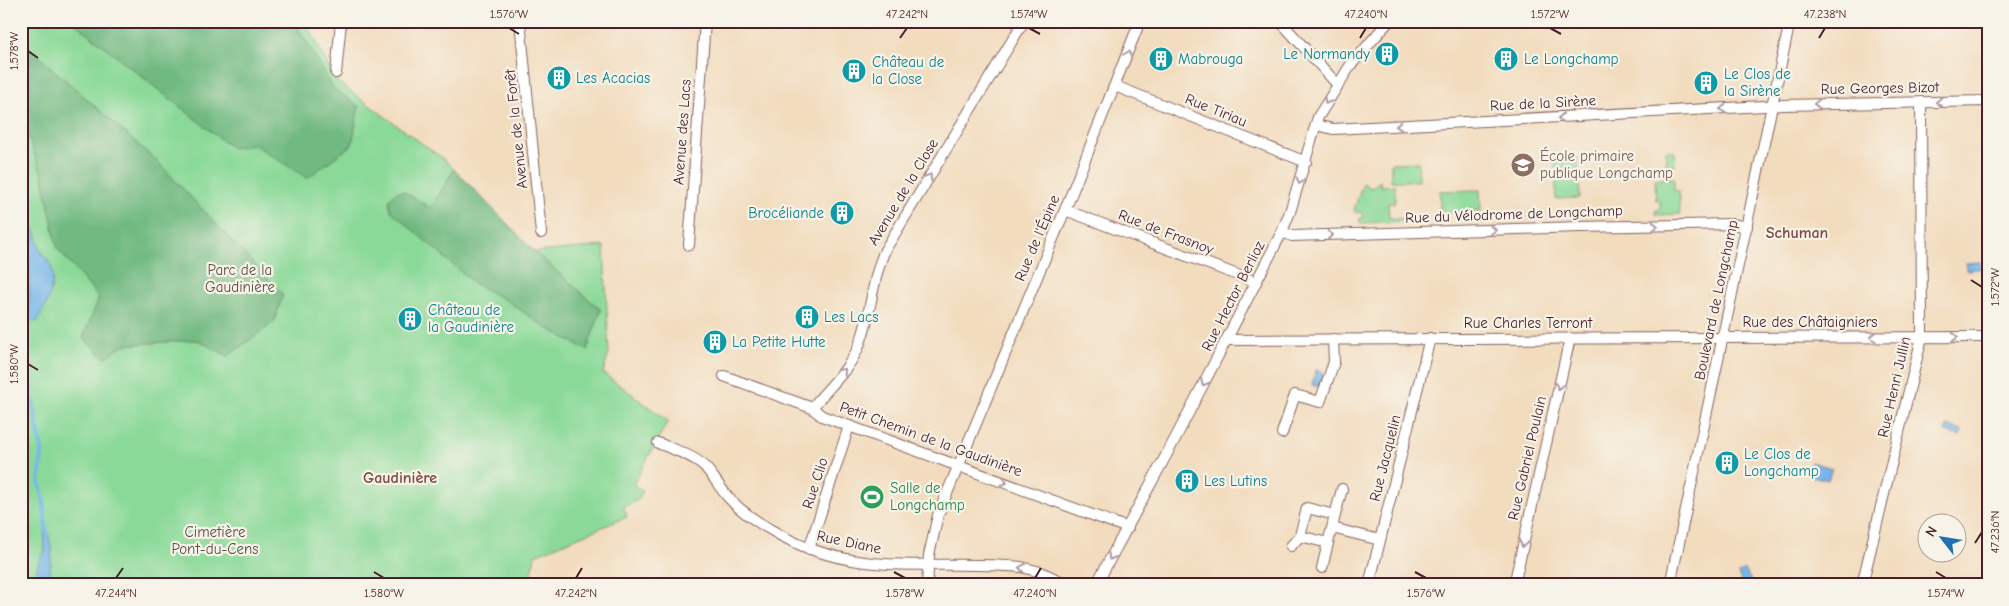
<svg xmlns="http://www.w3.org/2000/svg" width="2009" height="606" viewBox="0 0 2009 606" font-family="'Comic Neue',sans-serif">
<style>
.green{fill:#8ad998;stroke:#6a7c62}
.forest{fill:#6fb980;stroke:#5c6c56}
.water{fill:#75b6e9;stroke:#606a8a}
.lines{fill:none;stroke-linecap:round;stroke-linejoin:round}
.stream{stroke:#75b6e9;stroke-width:4}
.street-casing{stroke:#85615e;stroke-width:12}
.street{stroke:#fff;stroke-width:10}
.oneway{stroke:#ae9aa0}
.ticks{fill:none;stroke:#4a1f2b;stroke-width:2}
.labels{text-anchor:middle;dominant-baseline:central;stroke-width:4.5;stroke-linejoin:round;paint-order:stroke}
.culture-label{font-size:15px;fill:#0d838f;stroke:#f7f3e8;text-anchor:start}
.street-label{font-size:15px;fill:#4a1f2b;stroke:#f7f3e8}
.education-label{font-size:15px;fill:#785e54;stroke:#f7f3e8;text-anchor:start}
.park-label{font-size:15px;fill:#5a4e46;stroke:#f7f3e8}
.leisure-label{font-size:15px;fill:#27864d;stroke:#f7f3e8;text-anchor:start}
.neighbourhood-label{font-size:16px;font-weight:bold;fill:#814c44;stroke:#f7f3e8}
.neatline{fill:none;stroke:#4a1f2b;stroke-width:2}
.ticks-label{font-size:12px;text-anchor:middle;fill:#4a1f2b}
</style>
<rect width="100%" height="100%" fill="#f7f3e8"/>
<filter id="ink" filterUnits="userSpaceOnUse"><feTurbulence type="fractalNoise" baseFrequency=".02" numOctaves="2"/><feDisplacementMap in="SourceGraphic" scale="10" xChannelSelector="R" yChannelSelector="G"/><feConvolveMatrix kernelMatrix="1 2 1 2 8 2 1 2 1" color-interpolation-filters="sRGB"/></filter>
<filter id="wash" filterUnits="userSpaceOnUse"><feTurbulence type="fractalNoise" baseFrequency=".0096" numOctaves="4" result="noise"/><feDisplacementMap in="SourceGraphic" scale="20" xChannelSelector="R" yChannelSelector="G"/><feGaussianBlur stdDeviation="1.12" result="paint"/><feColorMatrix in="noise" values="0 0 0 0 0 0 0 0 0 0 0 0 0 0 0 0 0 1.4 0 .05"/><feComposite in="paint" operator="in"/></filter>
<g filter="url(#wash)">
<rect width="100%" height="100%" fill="#f2dcbe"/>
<g class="green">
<polygon points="21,21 306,21 335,80 446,161 534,252 604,246 609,353 603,373 668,421 634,483 635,487 643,491 638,500 624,507 627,517 535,555 530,585 21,585"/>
<polygon points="1591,22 1592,28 1574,29 1574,23"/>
<polygon points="1666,151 1674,151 1675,166 1666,166"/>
<polygon points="1578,157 1580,198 1556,199 1555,158"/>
<polygon points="1418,162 1419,181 1391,181 1391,163"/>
<polygon points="1674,178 1674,190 1679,191 1680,214 1656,215 1656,210 1660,209 1660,200 1656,200 1655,179"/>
<polygon points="1380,181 1381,186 1395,185 1395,203 1388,203 1389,218 1413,219 1415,221 1360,223 1359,219 1363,217 1361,212 1356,213 1354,210 1363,183 1371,188"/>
<polygon points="1480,190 1481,211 1440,212 1440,191"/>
</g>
<g class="forest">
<polygon points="72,21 294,21 334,89 359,106 352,145 307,178 253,144 232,148"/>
<polygon points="27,46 157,161 283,295 274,322 228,356 197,340 124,345 105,358 83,338 99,298 57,248 43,177 27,134 21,99 21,61"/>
<path d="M 454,169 L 535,252 L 601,310 L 587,350 L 543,326 L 509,302 L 475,284 L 391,211 L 389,203 C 390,195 395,192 403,191 L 431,208 Z"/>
</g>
<g class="water">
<path d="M 21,176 L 30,209 L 30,224 C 40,235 35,238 40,249 C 43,256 50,262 52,269 C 56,288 45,306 37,322 L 28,317 L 30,274 L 28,256 L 23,237 Z"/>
<polygon points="1980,262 1980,269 1966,270 1966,263"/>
<polygon points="1316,370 1323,372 1319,387 1312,385"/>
<polygon points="1947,426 1962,430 1960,436 1945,432"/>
<polygon points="1811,462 1832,468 1828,480 1808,475"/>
<polygon points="44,533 48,533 52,549 49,585 38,585 40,577 36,572 40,558 45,551"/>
<polygon points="1745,570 1751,581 1743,585 1738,574"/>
</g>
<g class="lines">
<polyline class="stream" points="32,317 26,330 23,345 42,452 39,482 43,496 47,538"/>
</g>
</g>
<g filter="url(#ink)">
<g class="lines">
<defs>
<g id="street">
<polyline points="520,21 541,233"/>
<polyline points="1280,21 1337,84"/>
<polyline points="336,73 341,21"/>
<polyline points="1115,86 1306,162"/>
<polyline points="1316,125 1333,129 1783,105 1988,101"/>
<polyline points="1065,210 1256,282"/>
<polyline points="1282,232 1292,236 1580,227 1732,224 1747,227"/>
<polyline points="689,245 705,21"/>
<polyline points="1227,340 1988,337"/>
<polyline points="724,376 812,408 822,416 849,426 1128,528"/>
<path d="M 812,408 C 828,387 851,369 860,343 C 872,312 871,281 885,250 L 1024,21"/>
<polyline points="1282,433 1295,395 1320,402 1334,362 1333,339"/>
<path d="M 658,443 C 672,449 690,454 702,464 C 712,473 719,487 728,497 C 740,511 757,522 773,531 C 857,581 933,558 1021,567 L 1041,572 L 1068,585"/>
<polyline points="1335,515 1342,489"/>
<polyline points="1332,528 1328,543 1300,536 1307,508 1335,515 1332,528 1380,540"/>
<polyline points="1291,546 1300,536"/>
<polyline points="809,549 849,426"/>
<polyline points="1322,568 1328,543"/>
<polyline points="927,585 929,555 938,515 1065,210 1140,21"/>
<polyline points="1096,585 1176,437 1282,232 1290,212 1318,117 1350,66 1389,21"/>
<polyline points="1369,585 1430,338"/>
<polyline points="1514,585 1570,338"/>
<polyline points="1670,585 1790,21"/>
<polyline points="1862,585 1922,337 1921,102"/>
</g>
</defs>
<use href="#street" class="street-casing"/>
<use href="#street" class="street"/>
</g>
<defs><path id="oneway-chevron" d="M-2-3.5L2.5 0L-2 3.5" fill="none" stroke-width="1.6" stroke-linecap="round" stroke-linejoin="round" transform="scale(1.25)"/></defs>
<g class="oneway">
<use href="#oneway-chevron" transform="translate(1128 54) rotate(-69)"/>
<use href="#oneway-chevron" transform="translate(1327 101) rotate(120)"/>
<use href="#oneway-chevron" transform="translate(1939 102) rotate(179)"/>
<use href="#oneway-chevron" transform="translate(1817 104) rotate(179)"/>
<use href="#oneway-chevron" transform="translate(1723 109) rotate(177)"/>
<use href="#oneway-chevron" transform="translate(1561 118) rotate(177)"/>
<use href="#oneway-chevron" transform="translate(1399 126) rotate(177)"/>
<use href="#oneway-chevron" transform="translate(929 177) rotate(-59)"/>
<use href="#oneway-chevron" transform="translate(1300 181) rotate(107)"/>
<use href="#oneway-chevron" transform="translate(1655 226) rotate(-1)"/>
<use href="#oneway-chevron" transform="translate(1493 230) rotate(-1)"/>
<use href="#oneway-chevron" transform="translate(1330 235) rotate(-2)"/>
<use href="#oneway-chevron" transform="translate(1873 337) rotate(180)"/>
<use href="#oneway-chevron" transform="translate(1955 337)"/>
<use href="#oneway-chevron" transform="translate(843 371) rotate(-49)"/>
<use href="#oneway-chevron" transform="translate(1204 383) rotate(117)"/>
<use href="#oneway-chevron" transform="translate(1559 386) rotate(103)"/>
<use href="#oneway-chevron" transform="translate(1004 482) rotate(20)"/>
<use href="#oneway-chevron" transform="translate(1523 544) rotate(103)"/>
<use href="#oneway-chevron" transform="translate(1111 557) rotate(120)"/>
<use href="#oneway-chevron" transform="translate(1022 568) rotate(-170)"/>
</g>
</g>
<path class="ticks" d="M 509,28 L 519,34M 1029,28 L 1040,34M 1550,28 L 1561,34M 900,38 L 907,28M 1360,38 L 1366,28M 1819,38 L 1825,28M 28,51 L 38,58M 1971,280 L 1982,287M 28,364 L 38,370M 1975,543 L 1982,532M 374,572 L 384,578M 894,572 L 905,578M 1415,572 L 1426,578M 1936,572 L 1946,578M 116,578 L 123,568M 576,578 L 582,568M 1035,578 L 1041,568"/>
<defs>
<symbol id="building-disc" viewBox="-11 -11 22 22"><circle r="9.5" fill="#0f9aa8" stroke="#f7f3e8"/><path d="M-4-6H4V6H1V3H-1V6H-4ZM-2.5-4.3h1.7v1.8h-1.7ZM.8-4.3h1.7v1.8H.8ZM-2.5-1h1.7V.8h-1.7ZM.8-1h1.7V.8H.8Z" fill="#fff"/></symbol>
<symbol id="school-disc" viewBox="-11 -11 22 22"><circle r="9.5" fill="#8d6e63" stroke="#f7f3e8"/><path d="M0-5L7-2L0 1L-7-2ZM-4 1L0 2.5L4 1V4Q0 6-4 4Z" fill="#fff"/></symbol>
<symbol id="stadium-disc" viewBox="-11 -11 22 22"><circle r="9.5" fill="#2e9e5b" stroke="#f7f3e8"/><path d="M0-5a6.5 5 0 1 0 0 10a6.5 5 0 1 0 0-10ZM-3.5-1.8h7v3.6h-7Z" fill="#fff"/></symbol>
</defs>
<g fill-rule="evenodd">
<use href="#building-disc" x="1373" y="40" width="28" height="28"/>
<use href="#building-disc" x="1147" y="45" width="28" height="28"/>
<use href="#building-disc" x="1492" y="45" width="28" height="28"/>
<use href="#building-disc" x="840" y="57" width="28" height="28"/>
<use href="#building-disc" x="545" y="64" width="28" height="28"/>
<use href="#building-disc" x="1692" y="69" width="28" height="28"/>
<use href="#school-disc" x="1509" y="151" width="28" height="28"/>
<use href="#building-disc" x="828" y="199" width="28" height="28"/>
<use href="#building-disc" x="793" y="303" width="28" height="28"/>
<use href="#building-disc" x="396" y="305" width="28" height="28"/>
<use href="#building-disc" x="701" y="328" width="28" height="28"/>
<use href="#building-disc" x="1713" y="449" width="28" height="28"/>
<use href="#building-disc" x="1173" y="467" width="28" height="28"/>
<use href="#stadium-disc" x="858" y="483" width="28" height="28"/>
</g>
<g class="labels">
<g class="culture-label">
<text x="1370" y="54" text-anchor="end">Le Normandy</text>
<text x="1178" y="59">Mabrouga</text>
<text x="1524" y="59">Le Longchamp</text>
<text x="872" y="62">Château de<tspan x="872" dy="17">la Close</tspan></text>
<text x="1724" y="74">Le Clos de<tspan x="1724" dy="17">la Sirène</tspan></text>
<text x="576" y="78">Les Acacias</text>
<text x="824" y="213" text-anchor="end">Brocéliande</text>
<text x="428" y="310">Château de<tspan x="428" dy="17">la Gaudinière</tspan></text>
<text x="824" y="317">Les Lacs</text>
<text x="732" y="342">La Petite Hutte</text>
<text x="1744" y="454">Le Clos de<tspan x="1744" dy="17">Longchamp</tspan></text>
<text x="1204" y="481">Les Lutins</text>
</g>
<g class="street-label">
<text transform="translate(1880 88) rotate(-1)">Rue Georges Bizot</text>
<text transform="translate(1543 103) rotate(-3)">Rue de la Sirène</text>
<text transform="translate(1216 110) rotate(22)">Rue Tiriau</text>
<text transform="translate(516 129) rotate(-96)">Avenue de la Forêt</text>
<text transform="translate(682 132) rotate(-86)">Avenue des Lacs</text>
<text transform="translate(903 192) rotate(-59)">Avenue de la Close</text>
<text transform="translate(1514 214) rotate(-2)">Rue du Vélodrome de Longchamp</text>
<text transform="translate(1166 232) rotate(21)">Rue de Frasnoy</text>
<text transform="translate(1037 238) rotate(-67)">Rue de l'Épine</text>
<text transform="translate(1233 296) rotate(-63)">Rue Hector Berlioz</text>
<text transform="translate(1716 300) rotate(-78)">Boulevard de Longchamp</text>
<text x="1810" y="322">Rue des Châtaigniers</text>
<text x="1528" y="323">Rue Charles Terront</text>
<text transform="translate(1894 387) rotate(-77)">Rue Henri Jullin</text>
<text transform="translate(931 439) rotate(20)">Petit Chemin de la Gaudinière</text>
<text transform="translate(1385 458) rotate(-76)">Rue Jacquelin</text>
<text transform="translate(1527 458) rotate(-77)">Rue Gabriel Poulain</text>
<text transform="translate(815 483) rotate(-72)">Rue Clio</text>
<text transform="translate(849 542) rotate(12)">Rue Diane</text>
</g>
<g class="education-label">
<text x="1540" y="156">École primaire<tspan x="1540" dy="17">publique Longchamp</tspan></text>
</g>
<g class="park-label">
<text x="240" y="270">Parc de la<tspan x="240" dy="17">Gaudinière</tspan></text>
<text x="215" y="532">Cimetière<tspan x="215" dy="17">Pont-du-Cens</tspan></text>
</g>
<g class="leisure-label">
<text x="890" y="488">Salle de<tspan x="890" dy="17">Longchamp</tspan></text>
</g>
<g class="neighbourhood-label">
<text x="1797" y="233">Schuman</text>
<text x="400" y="478">Gaudinière</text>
</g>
</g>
<rect width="2009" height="606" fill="none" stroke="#f7f3e8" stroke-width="55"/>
<g transform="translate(1942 538) rotate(301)"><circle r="24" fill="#f7f3e8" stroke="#b29e9c"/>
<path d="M0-4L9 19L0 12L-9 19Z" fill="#1f6fb2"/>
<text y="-8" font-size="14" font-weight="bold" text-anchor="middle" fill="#4a1f2b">N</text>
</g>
<rect x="28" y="28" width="1954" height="550" class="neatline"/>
<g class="ticks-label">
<text x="509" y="18">1.576°W</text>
<text x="907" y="18">47.242°N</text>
<text x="1029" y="18">1.574°W</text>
<text x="1366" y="18">47.240°N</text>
<text x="1550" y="18">1.572°W</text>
<text x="1825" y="18">47.238°N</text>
<text transform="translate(14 51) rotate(-90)" y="4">1.578°W</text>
<text transform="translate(1995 287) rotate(-90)" y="4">1.572°W</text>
<text transform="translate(14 364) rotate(-90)" y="4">1.580°W</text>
<text transform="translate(1995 532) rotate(-90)" y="4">47.236°N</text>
<text x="116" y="597">47.244°N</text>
<text x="384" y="597">1.580°W</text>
<text x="576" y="597">47.242°N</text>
<text x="905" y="597">1.578°W</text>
<text x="1035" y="597">47.240°N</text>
<text x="1426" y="597">1.576°W</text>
<text x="1946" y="597">1.574°W</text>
</g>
</svg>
